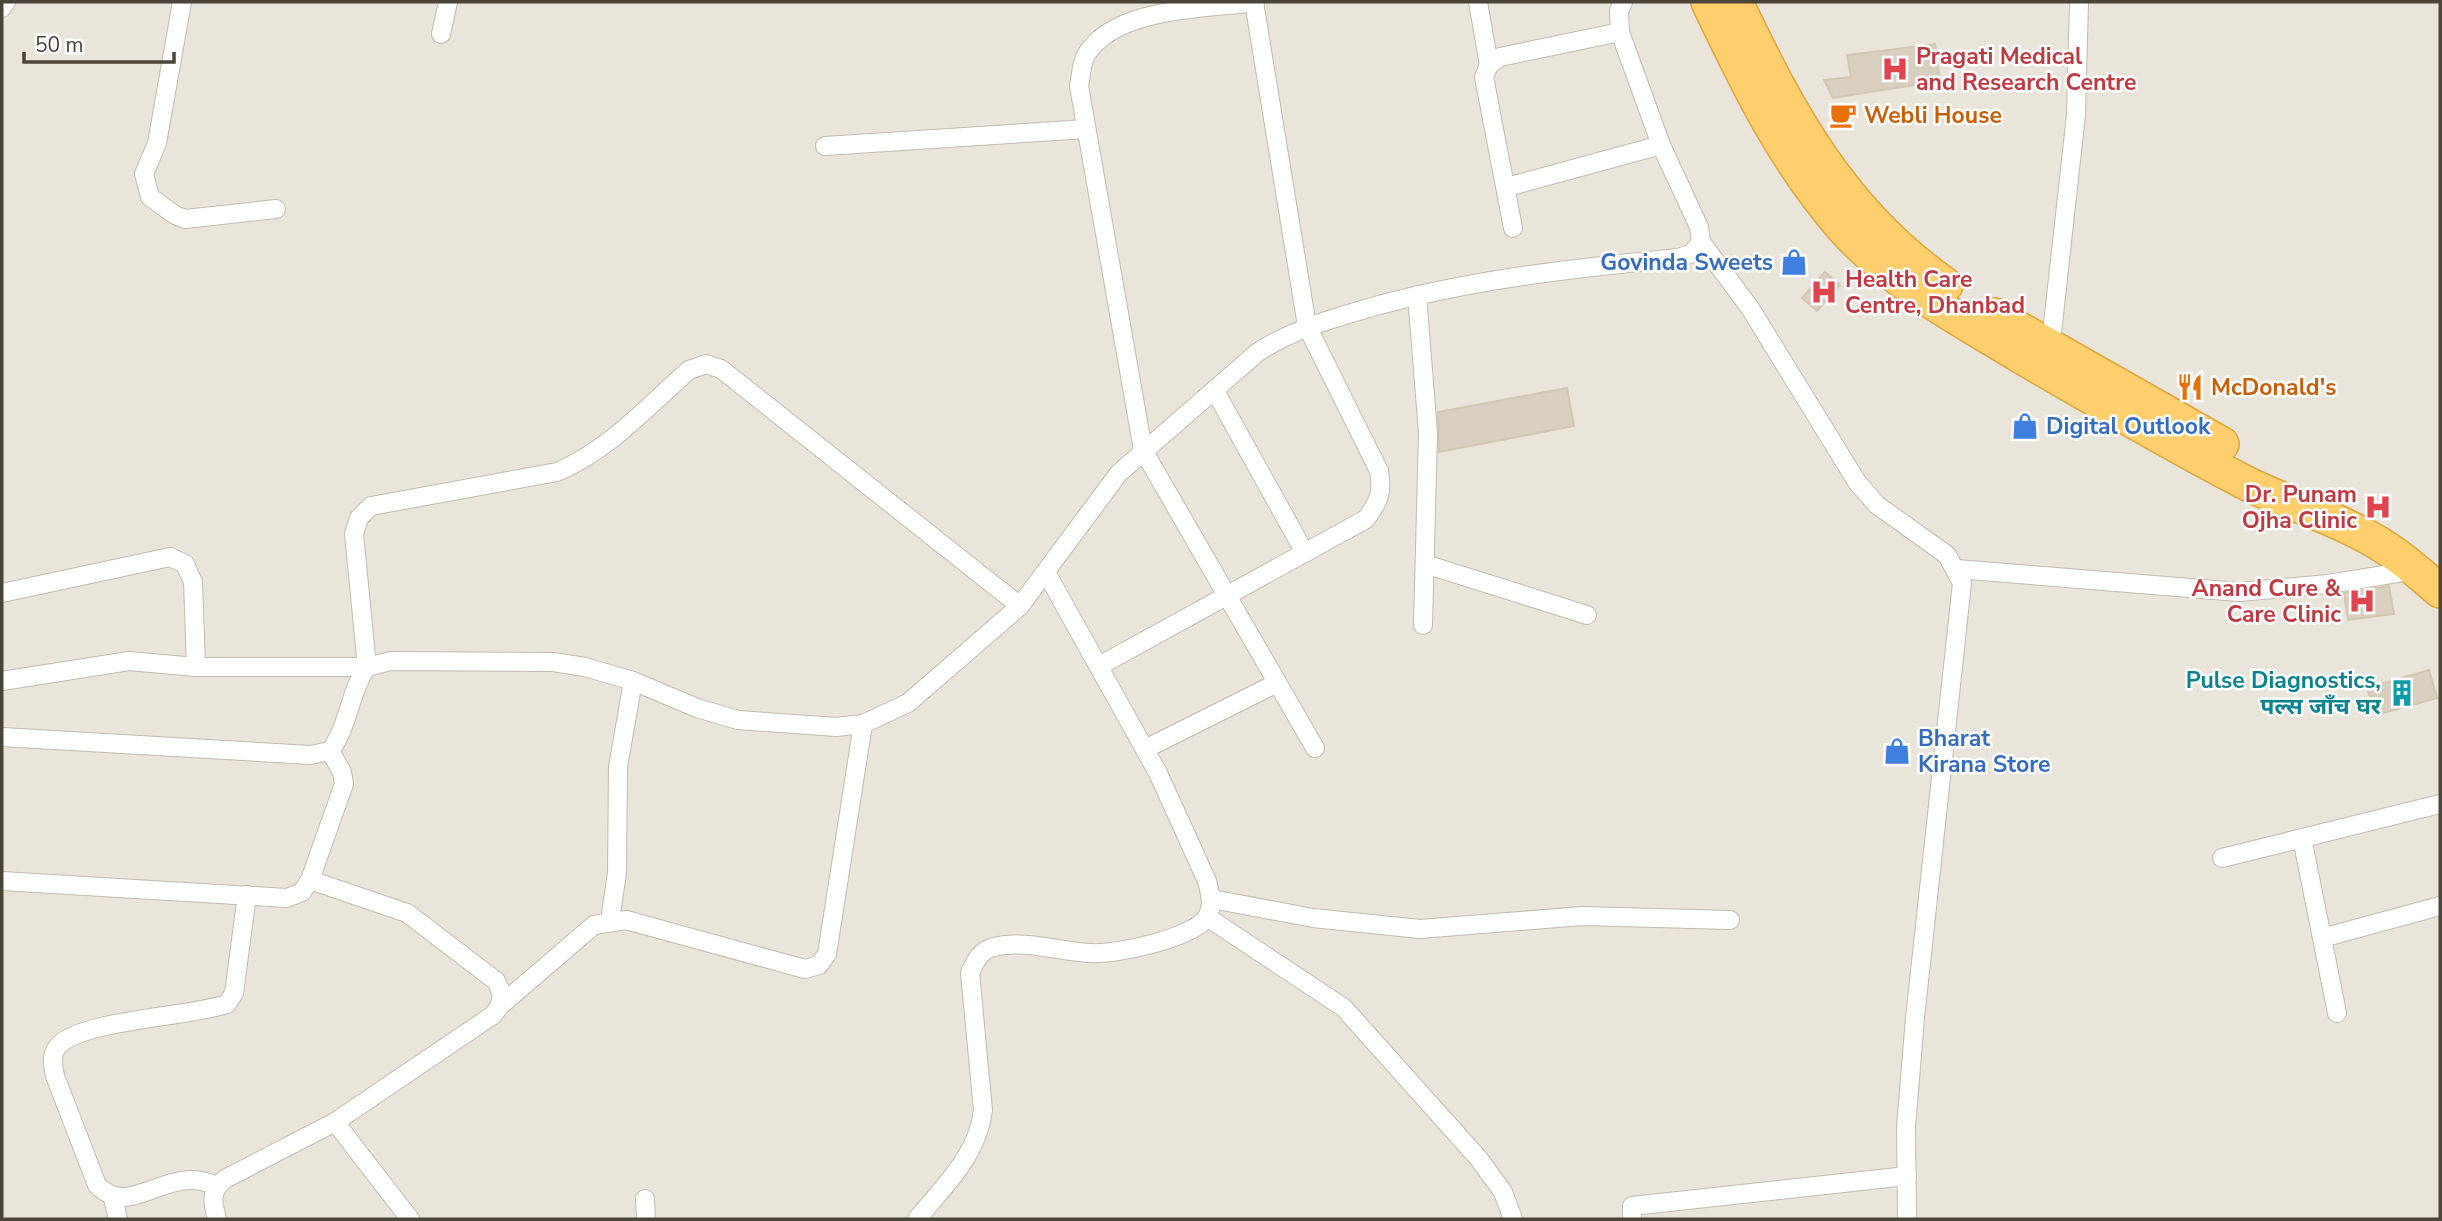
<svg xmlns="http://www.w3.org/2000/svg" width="2442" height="1221" viewBox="0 0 2442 1221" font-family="'Nunito Sans','Noto Sans Devanagari',sans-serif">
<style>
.residential{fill:#eae5da}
.building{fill:#d8cfc1;stroke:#d3c7b4;stroke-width:2}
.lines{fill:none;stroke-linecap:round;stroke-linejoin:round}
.street-casing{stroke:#c2bbae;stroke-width:20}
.highway-casing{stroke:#e0a43c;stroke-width:36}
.street{stroke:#fff;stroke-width:18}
.highway{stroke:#ffcf6e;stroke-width:33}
.labels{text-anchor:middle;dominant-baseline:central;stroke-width:5;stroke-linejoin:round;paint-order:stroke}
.health-label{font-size:23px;font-weight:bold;fill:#be3a42;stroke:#fff;text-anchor:start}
.food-label{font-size:23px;font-weight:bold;fill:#c56008;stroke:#fff;text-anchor:start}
.shop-label{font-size:23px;font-weight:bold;fill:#366cbe;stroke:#fff;text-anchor:start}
.culture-label{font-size:23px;font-weight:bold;fill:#0d838f;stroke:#fff;text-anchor:end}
</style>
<rect width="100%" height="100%" fill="#f6f3ec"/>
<rect class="residential" x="2" y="2" width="2438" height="1217"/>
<g class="building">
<polygon points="1935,44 1940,81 1833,98 1824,80 1851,77 1847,55"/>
<polygon points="1825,272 1840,285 1817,311 1802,298"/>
<polygon points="1567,388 1574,426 1439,452 1438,412"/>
<polygon points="2389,586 2394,614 2348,620 2344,593"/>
<polygon points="2429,670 2437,698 2376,715 2367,688"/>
</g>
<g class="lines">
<defs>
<g id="street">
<polyline points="182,2 157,143 144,174 150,197 175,215 185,219 276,209"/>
<path d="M 1255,2 C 1205,9 1115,7 1086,55 C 1081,64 1081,77 1079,86 L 1143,450 L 1315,748"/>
<polyline points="1478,2 1489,65"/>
<polyline points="2,8 6,2"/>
<polyline points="441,34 448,2"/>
<polyline points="825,146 1086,129"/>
<polyline points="1507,187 1661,145"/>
<polyline points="1513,228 1484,77 1489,65 1500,57 1620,32"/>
<polyline points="1701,242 1750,308 1857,482 1877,505 1947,555 1962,583 1915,1018 1906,1127 1907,1219"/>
<polyline points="1417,295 1428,433 1423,625"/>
<polyline points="2050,351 2076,115 2079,2"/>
<polyline points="1215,391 1305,553"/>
<polyline points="1425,564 1587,615"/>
<polyline points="1957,569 2239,592 2328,584 2416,570"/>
<polyline points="2,593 170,557 185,564 193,582 196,667"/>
<path d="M 1099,666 L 1366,519 C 1379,502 1383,492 1379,471 L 1307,326 L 1254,2"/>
<path d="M 2,681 L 129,661 L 196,667 L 367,667 L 354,534 L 359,518 L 371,506 L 557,472 C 608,451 648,406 689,370 L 706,364 L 721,369 L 1020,606"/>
<path d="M 2,737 L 310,755 L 330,751 C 349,726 349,693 367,667 L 391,661 L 553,662 L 585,667 L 633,681 L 697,708 L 738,720 L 836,727 L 863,724 L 908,703 L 1020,606 L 1119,473 L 1258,352 C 1294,329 1331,319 1372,307 C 1473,279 1575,268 1679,258 L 1692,253 L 1701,242 L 1699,227 L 1661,145 L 1620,32 L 1619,11 L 1623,2"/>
<polyline points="1145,749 1277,683"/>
<polyline points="2302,838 2337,1013"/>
<polyline points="2222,858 2440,804"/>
<polyline points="2,881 287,898 302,892 310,880 344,784 342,772 330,751"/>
<polyline points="1212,899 1313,918 1420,929 1582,916 1730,920"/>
<polyline points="1207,917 1344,1008 1479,1159 1503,1192 1513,1219"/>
<polyline points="610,920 617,873 618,767 633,681"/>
<polyline points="2322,938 2440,906"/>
<polyline points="501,1005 594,925 626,920 805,969 819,965 827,954 863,724"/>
<polyline points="335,1122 410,1219"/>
<path d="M 216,1186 C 167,1162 132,1221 97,1185 L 55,1076 C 53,1065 50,1054 59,1045 C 84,1020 188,1017 227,1004 L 234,993 L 247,895"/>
<polyline points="645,1199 646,1219"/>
<polyline points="114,1202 118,1219"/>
<path d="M 217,1219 C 212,1201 210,1191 225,1179 L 335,1122 L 493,1015 C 503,1003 504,995 496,981 L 407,913 L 310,880"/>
<path d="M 917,1219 C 945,1185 978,1155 983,1110 L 970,973 C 975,962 980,950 994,947 C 1022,939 1063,952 1091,953 C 1115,955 1194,938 1207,917 C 1214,906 1210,893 1207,881 L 1158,773 L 1047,574"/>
<polyline points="1632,1219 1632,1206 1907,1176"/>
</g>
<g id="highway">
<path d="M 1708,2 C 1746,82 1784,161 1843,228 C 1893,284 1959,319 2022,357 C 2097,401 2171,444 2248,484 C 2289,504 2334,517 2373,540 C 2398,554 2419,573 2440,591"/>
<path d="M 1736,2 C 1789,114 1842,212 1946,285"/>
<polyline points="1995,315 2222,444"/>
</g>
</defs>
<use href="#street" class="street-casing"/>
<use href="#highway" class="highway-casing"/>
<use href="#street" class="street"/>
<use href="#highway" class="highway"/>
</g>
<defs>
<symbol id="hospital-bare" viewBox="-9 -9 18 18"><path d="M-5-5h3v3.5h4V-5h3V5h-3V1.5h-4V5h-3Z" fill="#e0444e" stroke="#fff" stroke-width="2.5" paint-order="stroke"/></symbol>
<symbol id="cafe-bare" viewBox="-9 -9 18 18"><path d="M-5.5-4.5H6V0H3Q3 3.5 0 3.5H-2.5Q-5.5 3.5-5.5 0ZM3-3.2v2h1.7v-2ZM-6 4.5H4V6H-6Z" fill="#e8710a" stroke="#fff" stroke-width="2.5" paint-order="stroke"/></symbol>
<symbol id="shop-bare" viewBox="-9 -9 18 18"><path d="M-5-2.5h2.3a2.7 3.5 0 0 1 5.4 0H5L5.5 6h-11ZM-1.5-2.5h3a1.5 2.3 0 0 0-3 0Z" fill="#3f7fe0" stroke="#fff" stroke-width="2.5" paint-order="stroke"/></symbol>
<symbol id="restaurant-bare" viewBox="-9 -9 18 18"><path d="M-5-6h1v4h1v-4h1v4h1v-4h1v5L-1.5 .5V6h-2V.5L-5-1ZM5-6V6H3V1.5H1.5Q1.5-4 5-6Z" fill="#e8710a" stroke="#fff" stroke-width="2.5" paint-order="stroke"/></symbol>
<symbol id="building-bare" viewBox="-9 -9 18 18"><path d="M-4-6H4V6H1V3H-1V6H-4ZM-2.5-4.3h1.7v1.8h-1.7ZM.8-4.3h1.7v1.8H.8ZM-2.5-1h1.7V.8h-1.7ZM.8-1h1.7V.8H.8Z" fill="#0f9aa8" stroke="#fff" stroke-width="2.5" paint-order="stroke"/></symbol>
</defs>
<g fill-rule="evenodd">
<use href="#hospital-bare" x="1876" y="50" width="38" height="38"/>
<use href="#cafe-bare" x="1824" y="96" width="38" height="38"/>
<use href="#shop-bare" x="1775" y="243" width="38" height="38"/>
<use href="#hospital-bare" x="1805" y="273" width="38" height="38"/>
<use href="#restaurant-bare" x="2171" y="368" width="38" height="38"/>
<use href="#shop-bare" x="2006" y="407" width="38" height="38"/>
<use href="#hospital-bare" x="2359" y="488" width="38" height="38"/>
<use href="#hospital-bare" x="2343" y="582" width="38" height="38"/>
<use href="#building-bare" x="2383" y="674" width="38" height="38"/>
<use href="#shop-bare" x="1878" y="732" width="38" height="38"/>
</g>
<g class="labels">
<g class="health-label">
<text x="1916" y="56">Pragati Medical<tspan x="1916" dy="26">and Research Centre</tspan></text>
<text x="1845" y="279">Health Care<tspan x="1845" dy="26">Centre, Dhanbad</tspan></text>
<text x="2357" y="494" text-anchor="end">Dr. Punam<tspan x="2357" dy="26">Ojha Clinic</tspan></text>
<text x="2341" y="588" text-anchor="end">Anand Cure &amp;<tspan x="2341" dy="26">Care Clinic</tspan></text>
</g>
<g class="food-label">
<text x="1864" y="115">Webli House</text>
<text x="2211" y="387">McDonald's</text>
</g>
<g class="shop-label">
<text x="1773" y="262" text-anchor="end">Govinda Sweets</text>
<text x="2046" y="426">Digital Outlook</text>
<text x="1918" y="738">Bharat<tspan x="1918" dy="26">Kirana Store</tspan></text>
</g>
<g class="culture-label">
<text x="2381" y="680">Pulse Diagnostics,<tspan x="2381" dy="26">पल्स जाँच घर</tspan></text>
</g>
</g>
<rect width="2442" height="1221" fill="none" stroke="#4b4439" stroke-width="7"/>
<path d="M24 52v10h150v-10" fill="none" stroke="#4b4439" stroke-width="3.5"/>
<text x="35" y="52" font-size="21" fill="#4b4439" stroke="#ffffff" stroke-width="5" paint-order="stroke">50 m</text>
</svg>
